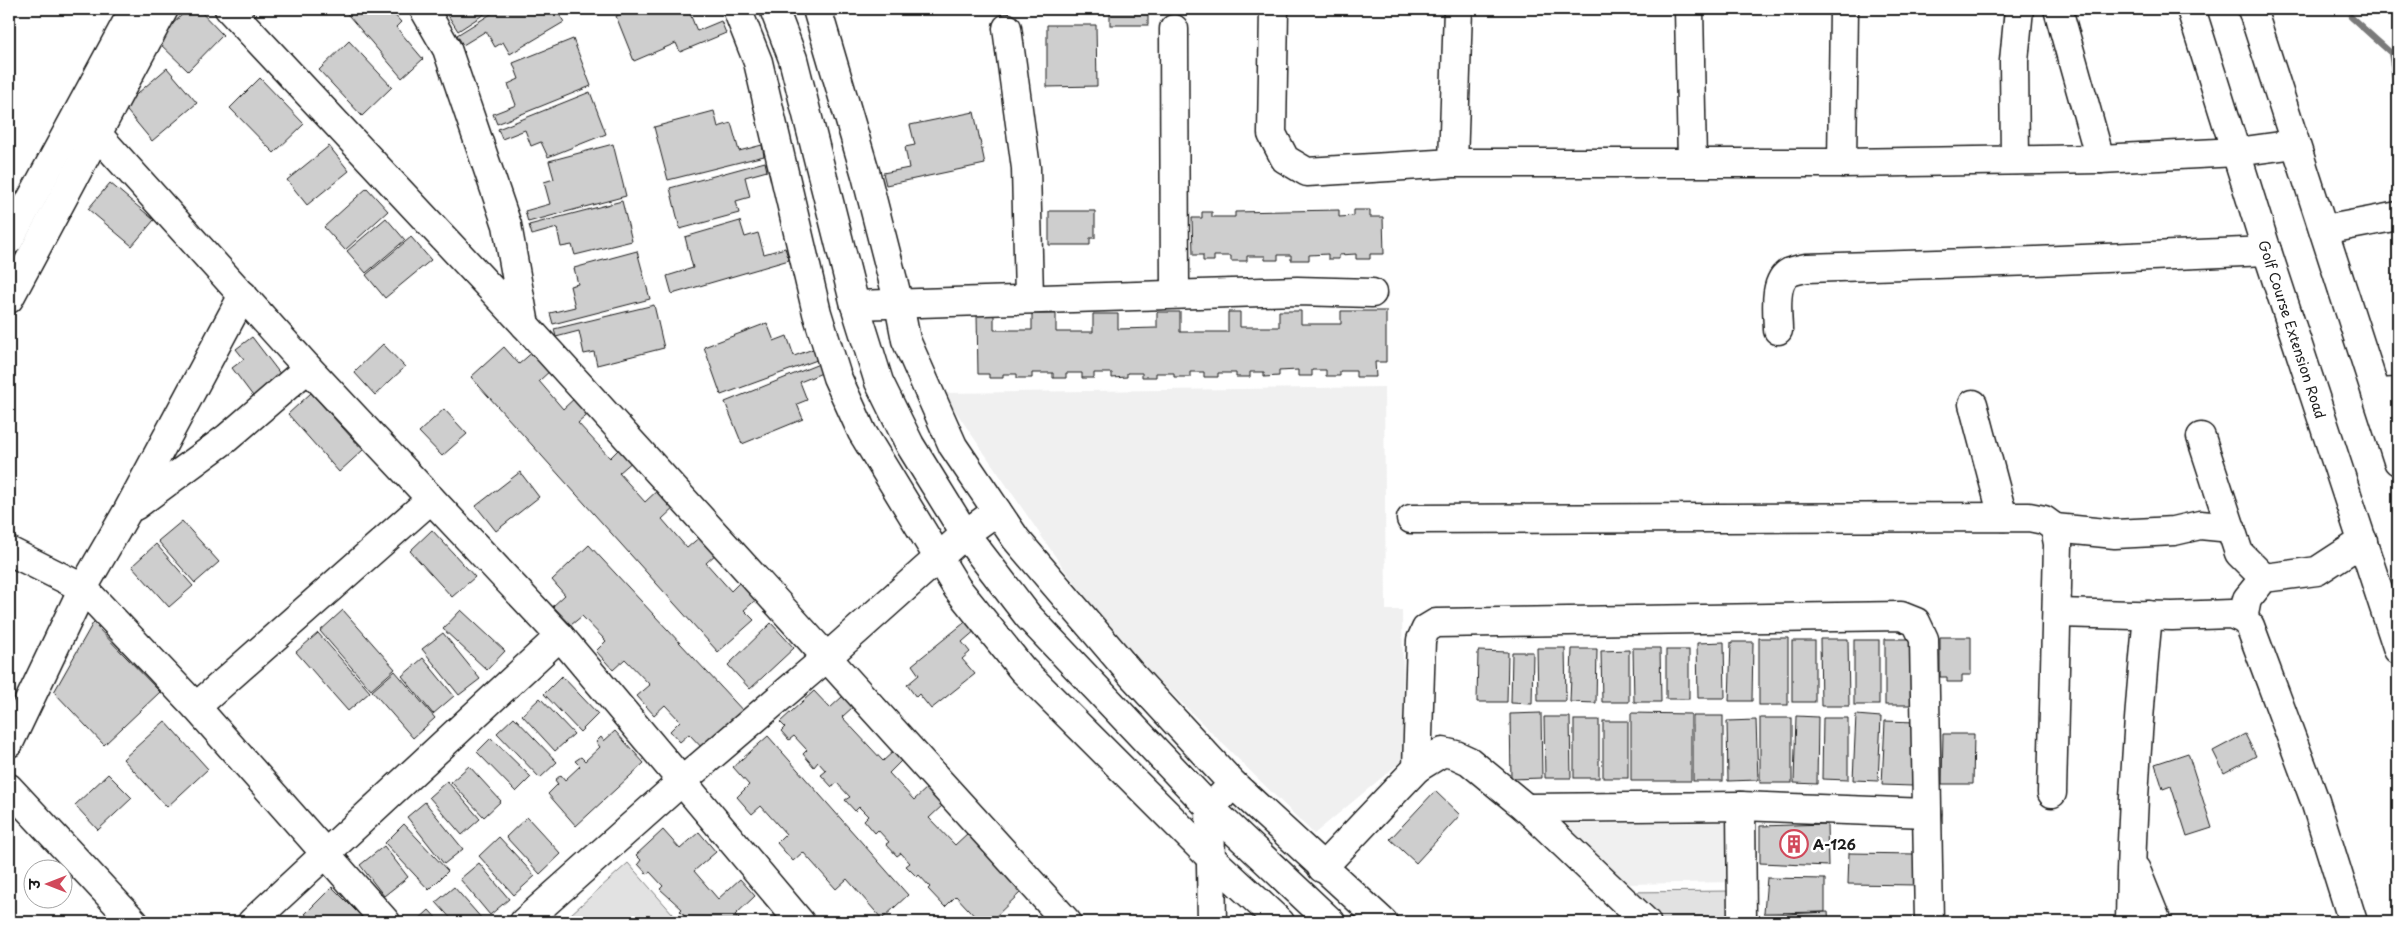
<svg xmlns="http://www.w3.org/2000/svg" width="2407" height="931" viewBox="0 0 2407 931" font-family="'Playpen Sans','Playpen Sans Deva',sans-serif">
<style>
.built{fill:#f0f0f0}
.green{fill:#e2e2e2;stroke:#7f7f7f}
.lines{fill:none;stroke-linecap:round;stroke-linejoin:round}
.stream{stroke:#7a7a7a;stroke-width:6}
.building{fill:#cecece;stroke:#1c1c1c}
.minor-casing{stroke:#1c1c1c;stroke-width:31}
.major-casing{stroke:#1c1c1c;stroke-width:31}
.minor{stroke:#fff;stroke-width:28}
.major{stroke:#fff;stroke-width:28}
.labels{text-anchor:middle;dominant-baseline:central;stroke-width:5;stroke-linejoin:round;paint-order:stroke}
.street-label{font-size:14px;fill:#1c1c1c;stroke:#fff}
.poi-label{font-size:14px;font-weight:bold;fill:#1c1c1c;stroke:#fff;text-anchor:start}
</style>
<rect width="100%" height="100%" fill="#fff"/>
<filter id="ink" filterUnits="userSpaceOnUse"><feTurbulence type="fractalNoise" baseFrequency=".02" numOctaves="2"/><feDisplacementMap in="SourceGraphic" scale="10" xChannelSelector="R" yChannelSelector="G"/><feConvolveMatrix kernelMatrix="1 2 1 2 8 2 1 2 1" color-interpolation-filters="sRGB"/></filter>
<g filter="url(#ink)">
<g class="built">
<polygon points="1384,387 1386,610 1402,610 1404,759 1314,834 1123,645 1064,569 943,393"/>
<polygon points="1733,822 1732,882 1627,884 1559,824"/>
</g>
<g class="green">
<polygon points="628,863 680,922 562,922"/>
<polygon points="1734,891 1735,922 1655,922 1623,892"/>
</g>
<g class="lines">
<polyline class="stream" points="2351,17 2391,53 2398,99"/>
</g>
<g class="building">
<polygon points="188,9 198,9 223,35 188,71 156,40"/>
<polygon points="343,9 389,9 401,22 396,27 423,59 402,78"/>
<polygon points="444,9 492,9 458,31"/>
<polygon points="499,9 556,9 564,22 510,54 503,42 495,47 486,31 463,45 457,35"/>
<polygon points="633,9 688,9 697,31 721,21 726,33 680,52 676,43 634,61 616,16"/>
<rect x="1110" y="9" width="38" height="16"/>
<polygon points="1047,25 1096,25 1097,86 1047,87"/>
<polygon points="573,39 591,86 497,124 493,114 516,105 508,84 519,79 513,63"/>
<polygon points="349,41 392,87 362,116 319,70"/>
<polygon points="167,68 197,103 152,141 123,106"/>
<polygon points="260,78 304,124 274,153 230,108"/>
<polygon points="590,92 606,134 548,157 541,142 531,146 525,130 502,139 498,129"/>
<polygon points="714,111 718,127 731,123 739,151 762,145 764,156 668,180 654,127"/>
<polygon points="974,112 985,164 886,185 883,173 909,168 905,147 915,145 910,125"/>
<polygon points="613,144 626,196 528,222 525,211 550,204 544,182 554,179 549,161"/>
<polygon points="329,146 349,171 307,205 287,180"/>
<polygon points="765,162 767,171 745,177 750,197 736,201 739,213 680,229 670,188"/>
<polygon points="110,183 154,220 132,246 88,209"/>
<polygon points="367,188 388,211 345,250 324,227"/>
<polygon points="622,201 632,241 575,255 572,245 561,247 557,228 532,235 529,225"/>
<polygon points="1339,210 1339,217 1354,216 1354,210 1370,210 1370,217 1383,217 1384,254 1370,254 1370,259 1356,259 1356,254 1339,255 1339,259 1328,259 1328,254 1309,255 1309,260 1291,260 1291,255 1278,255 1278,260 1265,260 1265,256 1247,256 1247,261 1231,261 1231,256 1214,256 1214,261 1203,261 1203,255 1193,255 1192,218 1202,218 1202,212 1212,212 1212,217 1235,217 1235,212"/>
<polygon points="1049,211 1095,211 1095,238 1090,238 1090,245 1049,245"/>
<polygon points="386,218 405,240 366,273 347,251"/>
<polygon points="740,221 745,237 758,233 764,254 785,248 789,260 672,294 667,276 693,268 685,237"/>
<polygon points="411,237 431,260 385,298 366,275"/>
<polygon points="637,251 650,299 553,324 550,313 575,307 570,286 578,284 574,268"/>
<polygon points="654,305 664,348 597,365 594,352 584,354 579,331 556,337 554,329"/>
<polygon points="1279,311 1301,311 1301,324 1341,324 1341,311 1386,311 1386,362 1375,362 1376,377 1356,377 1356,371 1340,371 1340,376 1326,376 1326,370 1312,370 1312,376 1298,376 1298,370 1279,371 1279,376 1264,377 1264,372 1250,372 1250,377 1236,377 1236,373 1218,373 1218,377 1204,377 1204,372 1190,372 1190,377 1174,377 1174,373 1156,373 1156,377 1142,377 1142,373 1127,373 1127,377 1112,378 1112,373 1094,373 1094,378 1082,378 1082,373 1066,373 1066,378 1053,378 1053,373 1032,373 1032,378 1017,378 1017,374 1003,374 1003,378 989,378 989,374 978,374 977,314 994,314 994,330 1032,330 1032,314 1056,314 1056,332 1093,332 1093,314 1118,314 1118,329 1157,328 1157,312 1180,312 1180,332 1228,332 1228,312 1240,312 1240,327 1279,327"/>
<polygon points="767,323 774,341 787,336 794,356 813,349 817,360 721,395 704,347"/>
<polygon points="252,337 281,375 253,396 232,368 244,359 236,349"/>
<polygon points="383,344 405,367 375,395 354,372"/>
<polygon points="504,347 519,364 535,350 552,369 539,381 563,409 577,396 591,412 578,423 610,458 622,446 634,460 619,473 645,502 660,488 676,506 662,519 687,548 702,535 717,553 706,563 731,591 742,580 758,598 744,610 754,620 718,652 471,377"/>
<polygon points="819,364 822,373 800,382 807,400 797,404 803,419 742,444 725,402"/>
<polygon points="311,393 363,450 339,472 288,414"/>
<polygon points="444,409 467,434 442,456 419,432"/>
<polygon points="520,472 539,497 496,531 476,506"/>
<polygon points="182,521 219,562 195,583 158,541"/>
<polygon points="432,530 475,577 452,597 410,551"/>
<polygon points="156,544 193,586 169,607 132,566"/>
<polygon points="589,545 746,714 705,751 689,734 680,742 670,731 680,721 665,705 654,715 637,696 650,685 625,659 613,670 596,651 606,641 582,616 571,625 553,606 565,595 552,580"/>
<polygon points="343,610 395,669 371,690 320,631"/>
<polygon points="461,610 505,651 487,670 443,629"/>
<polygon points="969,619 977,629 962,642 970,652 962,659 975,674 931,709 919,694 916,697 907,685 919,675 912,665"/>
<polygon points="93,623 160,692 104,745 54,692"/>
<polygon points="771,623 794,648 750,689 728,665"/>
<polygon points="318,633 370,692 348,711 296,652"/>
<polygon points="443,633 480,679 459,695 422,649"/>
<polygon points="1940,637 1971,637 1971,675 1962,675 1962,682 1947,682 1947,677 1940,677"/>
<rect x="1759" y="638" width="29" height="67"/>
<polygon points="1820,639 1848,639 1849,706 1821,706"/>
<rect x="1885" y="639" width="29" height="66"/>
<rect x="1854" y="640" width="25" height="65"/>
<rect x="1792" y="641" width="23" height="61"/>
<polygon points="1724,642 1725,698 1698,698 1697,643"/>
<polygon points="1731,642 1753,642 1752,701 1729,701"/>
<polygon points="1537,648 1565,648 1566,701 1538,701"/>
<polygon points="1633,648 1660,648 1661,702 1634,702"/>
<polygon points="1572,649 1597,649 1596,703 1570,702"/>
<polygon points="1629,650 1629,702 1602,702 1601,651"/>
<rect x="1666" y="650" width="23" height="49"/>
<polygon points="1478,651 1508,652 1507,702 1477,702"/>
<polygon points="1512,652 1533,652 1532,704 1511,703"/>
<polygon points="423,658 454,696 433,714 402,676"/>
<polygon points="395,671 435,718 413,738 372,691"/>
<polygon points="562,676 598,714 580,732 544,694"/>
<polygon points="814,691 830,708 843,696 853,707 842,717 883,761 894,751 902,760 889,773 914,800 928,787 944,804 929,818 955,845 969,832 1023,890 990,922 980,922 956,896 945,907 928,889 930,887 919,875 917,877 906,866 910,863 901,853 897,856 886,844 889,842 878,830 875,833 864,820 868,816 859,807 855,811 845,800 850,797 837,783 832,787 821,775 826,771 818,762 814,767 803,754 807,750 794,736 789,740 781,731 785,727 780,722"/>
<polygon points="540,698 574,734 555,751 522,715"/>
<polygon points="1541,713 1542,778 1511,779 1510,714"/>
<polygon points="1631,713 1691,714 1691,781 1631,781"/>
<polygon points="1856,715 1881,717 1878,781 1853,780"/>
<rect x="1693" y="716" width="30" height="65"/>
<polygon points="1796,716 1818,717 1817,784 1794,783"/>
<polygon points="514,717 557,762 540,778 497,733"/>
<polygon points="1544,717 1570,717 1571,778 1545,778"/>
<rect x="1760" y="718" width="32" height="65"/>
<polygon points="1823,718 1848,718 1848,780 1822,779"/>
<rect x="1574" y="720" width="25" height="58"/>
<polygon points="1756,720 1758,780 1728,781 1727,721"/>
<polygon points="165,721 208,769 167,807 123,759"/>
<rect x="1603" y="721" width="25" height="57"/>
<polygon points="1885,721 1916,722 1913,786 1882,785"/>
<polygon points="615,731 644,763 576,826 548,794 558,784 555,780 561,775 565,780 580,766 575,761 581,757 585,761 600,747 596,742 601,737 604,741"/>
<polygon points="1943,734 1974,734 1973,784 1942,784"/>
<polygon points="2245,734 2256,756 2224,773 2213,751"/>
<polygon points="768,736 908,895 882,919 847,879 836,889 803,852 793,861 777,843 786,834 761,806 752,814 737,797 749,785 733,767"/>
<polygon points="491,738 531,777 516,792 477,752"/>
<polygon points="2188,753 2212,828 2187,836 2171,786 2163,789 2155,764"/>
<polygon points="469,766 501,801 484,817 451,782"/>
<polygon points="108,774 132,798 98,830 75,805"/>
<polygon points="447,781 480,819 462,835 429,797"/>
<polygon points="1435,791 1460,815 1416,863 1390,839"/>
<polygon points="425,802 463,849 444,864 407,817"/>
<polygon points="527,817 561,854 540,874 506,837"/>
<polygon points="404,824 448,871 429,890 385,843"/>
<polygon points="1827,824 1828,866 1760,863 1760,826"/>
<polygon points="663,830 680,849 699,832 716,852 694,871 718,899 740,879 755,896 735,915 742,922 690,922 680,911 682,909 660,889 663,886 650,872 647,874 638,864 641,860 636,855"/>
<polygon points="499,837 535,876 514,895 479,856"/>
<polygon points="384,846 408,877 384,896 360,865"/>
<polygon points="1849,853 1916,854 1916,885 1848,884"/>
<polygon points="479,863 509,899 490,915 460,879"/>
<polygon points="1767,878 1825,879 1825,912 1764,913"/>
<polygon points="332,887 367,922 314,922 305,914"/>
<polygon points="454,887 483,920 480,922 454,922 436,902"/>
<polygon points="429,910 440,922 416,922"/>
<polygon points="1828,912 1829,922 1764,922 1764,915"/>
</g>
<g class="lines">
<defs>
<g id="minor">
<polyline points="229,9 525,325 1067,922"/>
<polyline points="424,9 447,49 507,225 525,325"/>
<polyline points="737,9 758,62 817,313 837,377 862,432 957,588 1022,669 1211,858 1280,922"/>
<polyline points="774,9 793,59 855,305 879,382 910,445 965,534 1028,616 1210,808 1331,922"/>
<polyline points="817,9 866,175 899,304 906,340 953,446 1016,539 1132,675 1233,784 1210,808 1212,922"/>
<polyline points="1274,9 1272,134 1285,159 1307,172 1453,163 1842,163 2100,159 2237,152 2295,144"/>
<polyline points="1689,9 1692,162"/>
<polyline points="2058,9 2100,159"/>
<polyline points="1007,28 1026,168 1029,298"/>
<polyline points="1174,29 1175,294"/>
<polyline points="78,113 308,368 560,636 800,922"/>
<polyline points="2015,160 2014,61 2019,9"/>
<polyline points="1453,163 1458,9"/>
<polyline points="1842,163 1844,9"/>
<polyline points="2324,230 2398,216"/>
<polyline points="9,240 134,9"/>
<polyline points="9,299 164,9"/>
<polyline points="855,305 1297,291 1372,293"/>
<path d="M 1778,330 C 1778,315 1772,281 1790,272 C 1795,270 1801,269 1806,268 L 2036,261 L 2267,251"/>
<polyline points="2376,393 2398,392"/>
<polyline points="1973,404 2003,517"/>
<polyline points="2201,437 2239,553 2264,578"/>
<polyline points="135,506 227,438 308,368"/>
<polyline points="1411,519 2029,517 2044,520 2055,528 2058,544 2052,793"/>
<polyline points="2055,528 2115,534 2174,531 2200,525 2231,528"/>
<polyline points="9,551 83,588 196,707 386,922"/>
<polyline points="2057,613 2172,616 2231,614 2243,619 2250,626 2315,801 2353,922"/>
<polyline points="2243,619 2247,599 2264,578 2317,571 2363,541"/>
<polyline points="196,707 431,499"/>
<polyline points="9,743 83,588 127,512 243,295"/>
<polyline points="1233,784 1383,922"/>
<polyline points="9,788 134,922"/>
<polyline points="1741,806 1742,922"/>
<polyline points="1526,808 1741,806 1927,813"/>
<polyline points="1322,868 1417,768"/>
<polyline points="2136,870 2157,922"/>
<polyline points="252,922 560,636"/>
<polyline points="524,922 681,782 826,658 965,534 997,511"/>
<polyline points="1646,922 1526,808 1469,761 1456,755 1443,752 1417,768 1421,640 1426,629 1436,623 1901,616 1916,622 1924,639 1929,922"/>
<path d="M 2130,922 C 2131,820 2138,717 2148,615"/>
</g>
<g id="major">
<path id="s1" d="M 2191,9 L 2267,251 L 2398,650"/>
<polyline points="2252,9 2398,461"/>
</g>
</defs>
<use href="#minor" class="minor-casing"/>
<use href="#major" class="major-casing"/>
<use href="#minor" class="minor"/>
<use href="#major" class="major"/>
</g>
</g>
<defs>
<symbol id="building-ring" viewBox="-11 -11 22 22"><circle r="9.5" fill="#fff" stroke="#d1495b" stroke-width="1.5"/><path d="M-4-6H4V6H1V3H-1V6H-4ZM-2.5-4.3h1.7v1.8h-1.7ZM.8-4.3h1.7v1.8H.8ZM-2.5-1h1.7V.8h-1.7ZM.8-1h1.7V.8H.8Z" fill="#d1495b"/></symbol>
</defs>
<g fill-rule="evenodd">
<use href="#building-ring" x="1778" y="828" width="32" height="32"/>
</g>
<g class="labels">
<g class="street-label">
<text stroke="none"><textPath href="#s1" startOffset="336">Golf Course Extension Road</textPath></text>
</g>
<g class="poi-label">
<text x="1813" y="844">A-126</text>
</g>
</g>
<rect width="2407" height="931" fill="none" stroke="#fff" stroke-width="30"/>
<rect x="15" y="15" width="2377" height="901" fill="none" stroke="#1c1c1c" stroke-width="2" filter="url(#ink)"/>
<g transform="translate(48 884) rotate(270)"><circle r="24" fill="#ffffff" stroke="#a4a4a4"/>
<path d="M0-4L9 19L0 12L-9 19Z" fill="#d1495b"/>
<text y="-8" font-size="14" font-weight="bold" text-anchor="middle" fill="#1c1c1c">उ</text>
</g>
</svg>
